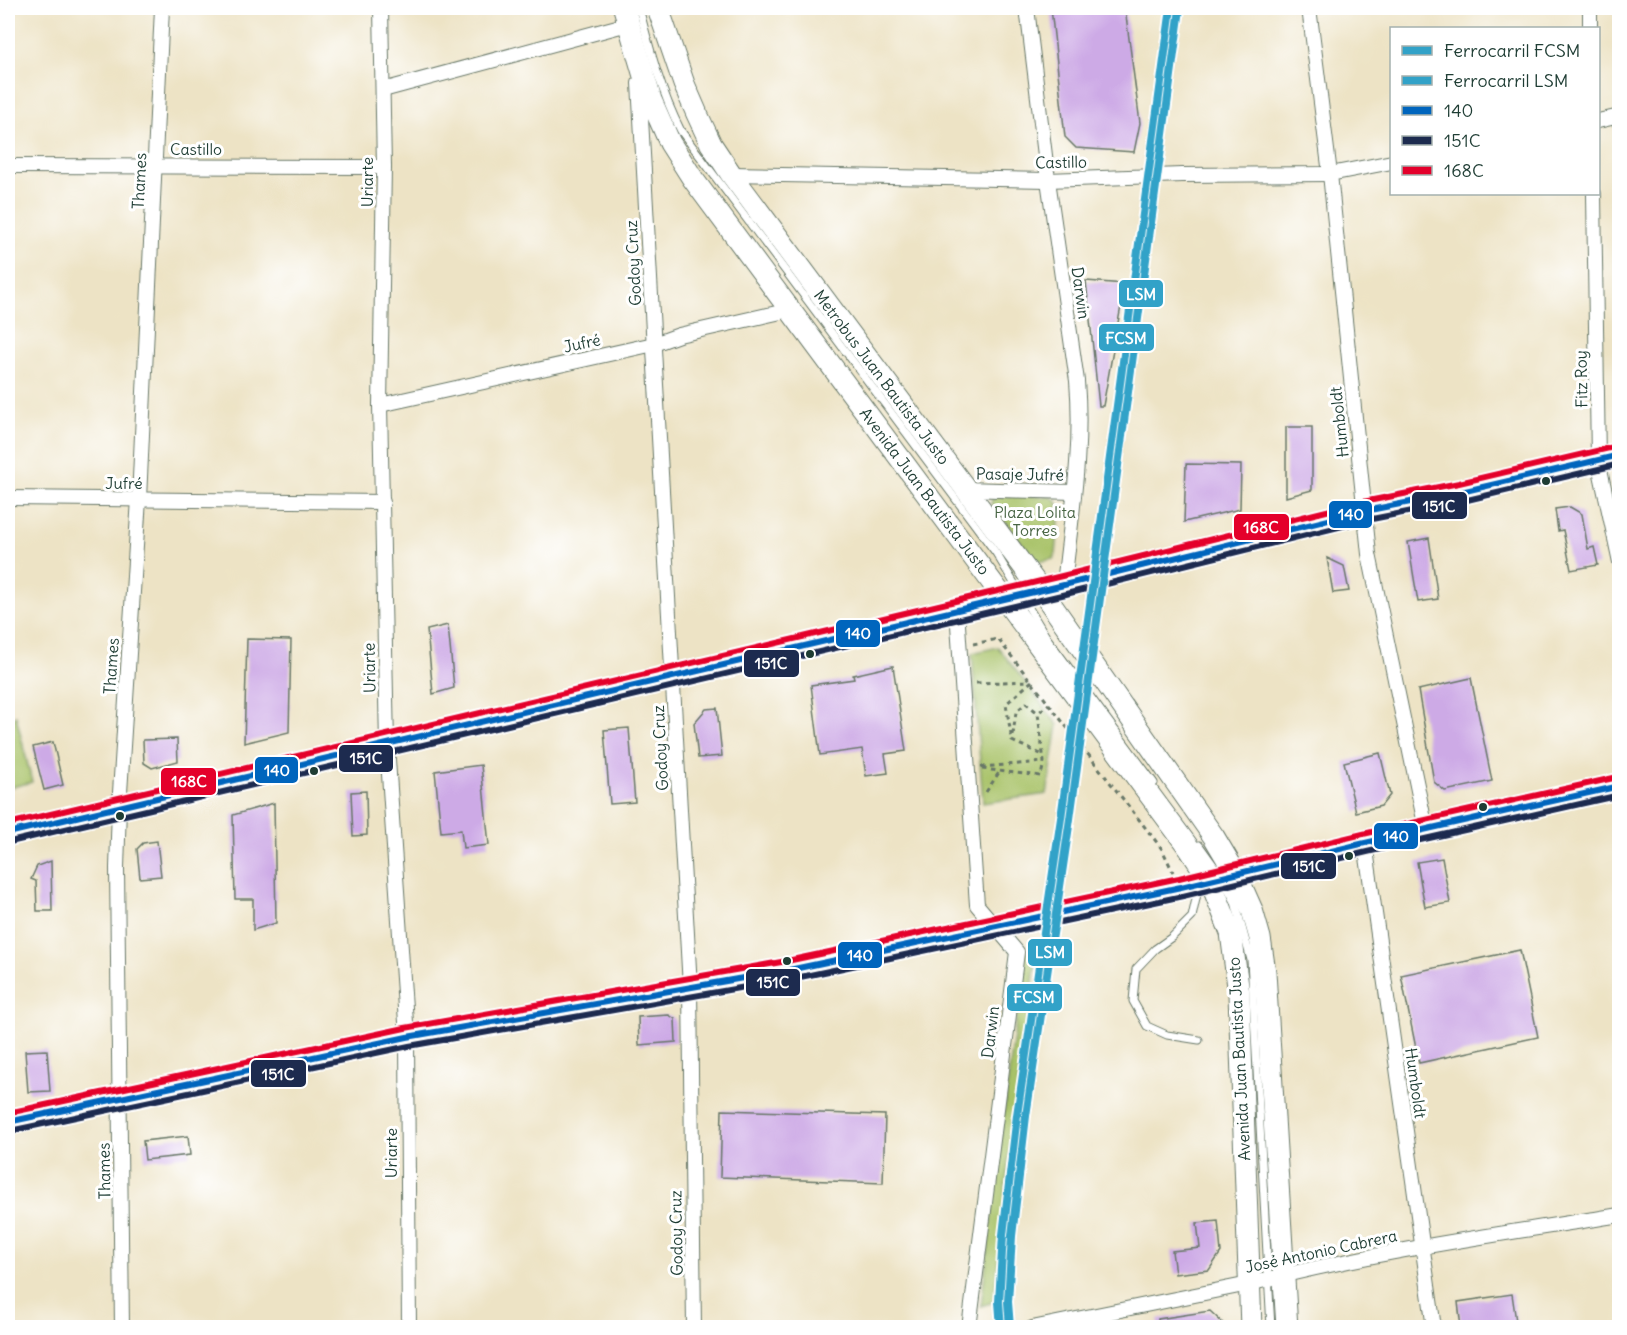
<svg xmlns="http://www.w3.org/2000/svg" width="1627" height="1335" viewBox="0 0 1627 1335" font-family="Delius,sans-serif">
<style>
.green{fill:#a8c268;stroke:#64804e;stroke-width:1.5}
.building{fill:#cdaae6}
.lines{fill:none;stroke-linecap:round;stroke-linejoin:round}
.lane-casing{stroke:#677767;stroke-width:9}
.street-casing{stroke:#677767;stroke-width:16}
.secondary-casing{stroke:#677767;stroke-width:22}
.primary-casing{stroke:#677767;stroke-width:23}
.path{stroke:#677767;stroke-width:3;stroke-dasharray:4.5 4.5;stroke-linecap:butt}
.lane{stroke:#fff;stroke-width:7}
.street{stroke:#fff;stroke-width:14}
.secondary{stroke:#fff;stroke-width:20}
.primary{stroke:#fff;stroke-width:21}
.bus-1-casing{stroke:#fff;stroke-width:10}
.bus-2-casing{stroke:#fff;stroke-width:10}
.bus-3-casing{stroke:#fff;stroke-width:10}
.bus-1{stroke:#0065bd;stroke-width:6}
.bus-2{stroke:#1d2b4f;stroke-width:6}
.bus-3{stroke:#e4002b;stroke-width:6}
.rail-1-casing{stroke:#fff;stroke-width:12}
.rail-2-casing{stroke:#fff;stroke-width:12}
.rail-1{stroke:#32a2c8;stroke-width:8}
.rail-2{stroke:#32a2c8;stroke-width:8}
.bus-dot{fill:#1f3d34;stroke:#fff;stroke-width:2}
.labels{text-anchor:middle;dominant-baseline:central;stroke-width:6;stroke-linejoin:round;paint-order:stroke}
.street-label{font-size:16px;fill:#1f3d34;stroke:#fff}
.park-label{font-size:16px;fill:#486544;stroke:#fff}
.line-badge{stroke:#fff;stroke-width:2}
.badge-label{font-size:16px;text-anchor:middle;font-weight:bold;fill:#fff}
</style>
<rect width="100%" height="100%" fill="#fff"/>
<filter id="ink" filterUnits="userSpaceOnUse"><feTurbulence type="fractalNoise" baseFrequency=".0167" numOctaves="2"/><feDisplacementMap in="SourceGraphic" scale="12" xChannelSelector="R" yChannelSelector="G"/><feConvolveMatrix kernelMatrix="1 2 1 2 8 2 1 2 1" color-interpolation-filters="sRGB"/></filter>
<filter id="wash" filterUnits="userSpaceOnUse"><feTurbulence type="fractalNoise" baseFrequency=".008" numOctaves="4" result="noise"/><feDisplacementMap in="SourceGraphic" scale="24" xChannelSelector="R" yChannelSelector="G"/><feGaussianBlur stdDeviation="1.35" result="paint"/><feColorMatrix in="noise" values="0 0 0 0 0 0 0 0 0 0 0 0 0 0 0 0 0 1.4 0 .05"/><feComposite in="paint" operator="in"/></filter>
<g filter="url(#wash)">
<rect width="100%" height="100%" fill="#ede3c5"/>
<g class="green">
<polygon points="993,495 1051,497 1057,501 1060,511 1056,554 1053,559 1043,561 1035,560 991,503"/>
<polygon points="998,647 1058,725 1047,794 983,803 972,653"/>
<polygon points="16,716 32,782 8,788 8,718"/>
<polygon points="1025,952 1037,954 1012,1127 994,1302 981,1306 1002,1126"/>
</g>
<g id="blocks">
<g class="building">
<polygon points="1051,8 1125,8 1140,123 1134,152 1076,148 1065,137"/>
<polygon points="1086,281 1125,284 1103,406 1099,406"/>
<polygon points="1286,427 1312,427 1312,490 1286,497"/>
<polygon points="1186,464 1241,465 1240,509 1184,522"/>
<polygon points="1570,507 1582,514 1588,549 1594,547 1598,565 1571,570 1563,530 1558,531 1555,509"/>
<polygon points="1429,538 1438,599 1418,602 1408,542"/>
<polygon points="1327,558 1344,566 1349,591 1333,593"/>
<polygon points="448,625 454,688 433,694 427,630"/>
<polygon points="247,639 291,640 289,732 244,743"/>
<polygon points="893,666 906,751 885,754 888,773 866,776 862,749 820,755 811,685 854,679 853,675"/>
<polygon points="1471,678 1492,781 1445,791 1434,782 1418,690"/>
<polygon points="717,708 722,756 698,758 694,723 706,709"/>
<polygon points="629,728 635,802 610,804 604,730"/>
<polygon points="177,739 178,761 152,768 144,763 143,740"/>
<polygon points="53,742 63,785 44,790 33,747"/>
<polygon points="1380,753 1390,795 1381,806 1356,812 1344,762"/>
<polygon points="481,765 489,845 463,848 461,830 441,832 435,771"/>
<polygon points="366,791 367,835 353,836 351,792"/>
<polygon points="274,803 276,923 253,930 253,899 235,899 233,815"/>
<polygon points="157,841 161,876 140,878 137,849 143,843"/>
<polygon points="1442,858 1450,903 1425,907 1417,862"/>
<polygon points="51,861 52,911 37,911 36,881 31,879 37,866"/>
<polygon points="1520,950 1538,1037 1419,1063 1401,975"/>
<polygon points="669,1015 675,1019 676,1042 639,1045 638,1017"/>
<polygon points="47,1050 50,1091 28,1092 25,1051"/>
<polygon points="722,1110 885,1115 883,1183 720,1177"/>
<polygon points="188,1136 190,1155 145,1160 143,1141"/>
<polygon points="1218,1221 1221,1252 1209,1270 1175,1274 1172,1251 1200,1248 1197,1223"/>
<polygon points="1512,1294 1517,1328 1461,1328 1458,1302"/>
<polygon points="1210,1311 1228,1328 1158,1328 1158,1319"/>
</g>
</g>
</g>
<g filter="url(#ink)">
<use href="#blocks" fill-opacity="0" stroke="#677767" stroke-width="1.5"/>
<g class="lines">
<defs>
<g id="lane">
<path d="M 639,8 C 650,50 661,92 681,131 L 996,553 L 1047,638 L 1154,783"/>
<polyline points="1199,845 1222,877 1235,902 1251,960 1271,1328"/>
<polyline points="1199,1040 1167,1035 1147,1026 1133,1001 1136,969 1155,949 1172,937 1192,917 1199,885"/>
</g>
<g id="street">
<polyline points="381,8 384,167 380,405 387,745 407,1037 409,1328"/>
<path d="M 1027,8 L 1048,180 L 1077,381 C 1083,449 1071,517 1064,585"/>
<polyline points="1309,8 1330,174 1369,554 1426,829"/>
<polyline points="1590,8 1590,28"/>
<polyline points="639,83 690,987 694,1328"/>
<polyline points="383,90 628,24"/>
<polyline points="1598,121 1620,116"/>
<polyline points="8,166 384,167"/>
<polyline points="731,174 1048,180 1182,175 1330,174 1392,162"/>
<polyline points="1594,194 1598,460 1620,562"/>
<polyline points="380,405 654,344 679,335 790,310"/>
<polyline points="964,489 1074,492"/>
<polyline points="8,498 383,502"/>
<polyline points="957,610 977,905 1017,952 969,1328"/>
<polyline points="1365,843 1434,1328"/>
<polyline points="122,1328 117,868 119,808 139,499 162,8"/>
<path d="M 1032,1328 L 1249,1284 C 1371,1252 1495,1235 1620,1215"/>
</g>
<polyline id="secondary" points="8,1122 407,1037 789,970 1181,887 1365,843 1620,786"/>
<g id="primary">
<polyline points="624,8 651,100 670,143 693,179 1189,848 1210,880 1231,933 1239,994 1251,1328"/>
<polyline points="658,8 684,84 697,114 711,144 731,174 1041,590 1214,837 1236,874 1252,910 1260,938 1265,972 1287,1328"/>
<polyline points="8,833 1064,585 1365,511 1461,492 1620,455"/>
</g>
</defs>
<use href="#lane" class="lane-casing"/>
<use href="#street" class="street-casing"/>
<use href="#secondary" class="secondary-casing"/>
<use href="#primary" class="primary-casing"/>
<g class="path">
<polyline points="973,644 998,639 1162,849 1173,872"/>
<polyline points="1032,681 1006,704 1012,741 1043,755"/>
<polyline points="976,683 1030,681"/>
<polyline points="1013,735 1016,712 1026,703 1038,713"/>
<polyline points="981,767 1044,762"/>
<polyline points="982,769 1041,776 1044,762 1038,713 1049,704"/>
<polyline points="986,792 1000,771"/>
</g>
<use href="#lane" class="lane"/>
<use href="#street" class="street"/>
<use href="#secondary" class="secondary"/>
<use href="#primary" class="primary"/>
<defs>
<g id="bus-1">
<polyline points="8,833 1064,585 1365,511 1461,492 1620,455"/>
<polyline points="8,1122 407,1037 789,970 1181,887 1365,843 1620,786"/>
</g>
<g id="bus-2">
<polyline points="10,842 1066,594 1367,520 1463,501 1620,464"/>
<polyline points="10,1131 409,1046 791,979 1183,896 1367,852 1620,795"/>
</g>
<g id="bus-3">
<polyline points="8,824 1062,576 1363,502 1459,483 1618,446"/>
<polyline points="8,1113 405,1028 787,961 1179,878 1363,834 1618,777"/>
</g>
</defs>
<use href="#bus-1" class="bus-1-casing"/>
<use href="#bus-2" class="bus-2-casing"/>
<use href="#bus-3" class="bus-3-casing"/>
<use href="#bus-1" class="bus-1"/>
<use href="#bus-2" class="bus-2"/>
<use href="#bus-3" class="bus-3"/>
<defs>
<polyline id="rail-1" points="1001,1328 999,1302 1003,1235 1017,1115 1061,818 1171,8"/>
<polyline id="rail-2" points="1010,1327 1008,1302 1012,1236 1026,1116 1070,819 1180,9"/>
</defs>
<use href="#rail-1" class="rail-1-casing"/>
<use href="#rail-2" class="rail-2-casing"/>
<use href="#rail-1" class="rail-1"/>
<use href="#rail-2" class="rail-2"/>
</g>
</g>
<g class="bus-dot">
<circle cx="1546" cy="481" r="5"/>
<circle cx="810" cy="654" r="5"/>
<circle cx="314" cy="771" r="5"/>
<circle cx="1483" cy="807" r="5"/>
<circle cx="120" cy="816" r="5"/>
<circle cx="1349" cy="856" r="5"/>
<circle cx="787" cy="961" r="5"/>
</g>
<g class="labels">
<g class="street-label">
<text x="196" y="149">Castillo</text>
<text transform="translate(1061 162) rotate(-1)">Castillo</text>
<text transform="translate(139 181) rotate(-87)">Thames</text>
<text transform="translate(367 182) rotate(-90)">Uriarte</text>
<text transform="translate(633 263) rotate(-93)">Godoy Cruz</text>
<text transform="translate(1081 293) rotate(82)">Darwin</text>
<text transform="translate(582 343) rotate(-12)">Jufré</text>
<text transform="translate(882 377) rotate(53)">Metrobus Juan Bautista Justo</text>
<text transform="translate(1581 379) rotate(-91)">Fitz Roy</text>
<text transform="translate(1339 422) rotate(-96)">Humboldt</text>
<text transform="translate(1020 474) rotate(1)">Pasaje Jufré</text>
<text x="124" y="483">Jufré</text>
<text transform="translate(925 491) rotate(53)">Avenida Juan Bautista Justo</text>
<text transform="translate(111 666) rotate(-86)">Thames</text>
<text transform="translate(369 668) rotate(-91)">Uriarte</text>
<text transform="translate(660 748) rotate(-93)">Godoy Cruz</text>
<text transform="translate(990 1032) rotate(-83)">Darwin</text>
<text transform="translate(1239 1059) rotate(-93)">Avenida Juan Bautista Justo</text>
<text transform="translate(1416 1083) rotate(82)">Humboldt</text>
<text transform="translate(391 1153) rotate(-90)">Uriarte</text>
<text transform="translate(104 1171) rotate(-91)">Thames</text>
<text transform="translate(676 1233) rotate(-91)">Godoy Cruz</text>
<text transform="translate(1321 1251) rotate(-12)">José Antonio Cabrera</text>
</g>
<g class="park-label">
<text x="1035" y="512">Plaza Lolita<tspan x="1035" dy="18">Torres</tspan></text>
</g>
</g>
<g class="line-badge">
<rect x="1118" y="279" width="46" height="29" rx="6" fill="#32a2c8"/>
<rect x="1098" y="323" width="57" height="29" rx="6" fill="#32a2c8"/>
<rect x="1411" y="491" width="57" height="29" rx="6" fill="#1d2b4f"/>
<rect x="1328" y="500" width="45" height="29" rx="6" fill="#0065bd"/>
<rect x="1233" y="513" width="57" height="28" rx="6" fill="#e4002b"/>
<rect x="835" y="619" width="46" height="29" rx="6" fill="#0065bd"/>
<rect x="743" y="649" width="57" height="29" rx="6" fill="#1d2b4f"/>
<rect x="338" y="744" width="56" height="29" rx="6" fill="#1d2b4f"/>
<rect x="254" y="756" width="45" height="28" rx="6" fill="#0065bd"/>
<rect x="160" y="767" width="57" height="29" rx="6" fill="#e4002b"/>
<rect x="1373" y="822" width="46" height="28" rx="6" fill="#0065bd"/>
<rect x="1280" y="852" width="57" height="28" rx="6" fill="#1d2b4f"/>
<rect x="1027" y="938" width="46" height="29" rx="6" fill="#32a2c8"/>
<rect x="837" y="941" width="46" height="28" rx="6" fill="#0065bd"/>
<rect x="745" y="968" width="56" height="29" rx="6" fill="#1d2b4f"/>
<rect x="1006" y="983" width="57" height="29" rx="6" fill="#32a2c8"/>
<rect x="250" y="1059" width="57" height="29" rx="6" fill="#1d2b4f"/>
</g>
<g class="badge-label">
<text x="1141" y="300">LSM</text>
<text x="1126" y="344">FCSM</text>
<text x="1439" y="512">151C</text>
<text x="1351" y="520">140</text>
<text x="1261" y="533">168C</text>
<text x="858" y="639">140</text>
<text x="771" y="669">151C</text>
<text x="366" y="764">151C</text>
<text x="277" y="776">140</text>
<text x="189" y="787">168C</text>
<text x="1396" y="842">140</text>
<text x="1309" y="872">151C</text>
<text x="1050" y="958">LSM</text>
<text x="860" y="961">140</text>
<text x="773" y="988">151C</text>
<text x="1034" y="1003">FCSM</text>
<text x="278" y="1080">151C</text>
</g>
<rect width="1627" height="1335" fill="none" stroke="#fff" stroke-width="30"/>
<rect x="1390" y="27" width="210" height="168" fill="#ffffff" stroke="#a5b1ae" stroke-width="1.5"/>
<rect x="1402" y="46" width="30" height="9" fill="#32a2c8" stroke="#a5b1ae" stroke-width="1.5"/>
<text x="1444" y="57" font-size="18" fill="#1f3d34">Ferrocarril FCSM</text>
<rect x="1402" y="76" width="30" height="9" fill="#32a2c8" stroke="#a5b1ae" stroke-width="1.5"/>
<text x="1444" y="87" font-size="18" fill="#1f3d34">Ferrocarril LSM</text>
<rect x="1402" y="106" width="30" height="9" fill="#0065bd" stroke="#a5b1ae" stroke-width="1.5"/>
<text x="1444" y="117" font-size="18" fill="#1f3d34">140</text>
<rect x="1402" y="136" width="30" height="9" fill="#1d2b4f" stroke="#a5b1ae" stroke-width="1.5"/>
<text x="1444" y="147" font-size="18" fill="#1f3d34">151C</text>
<rect x="1402" y="166" width="30" height="9" fill="#e4002b" stroke="#a5b1ae" stroke-width="1.5"/>
<text x="1444" y="177" font-size="18" fill="#1f3d34">168C</text>
</svg>
